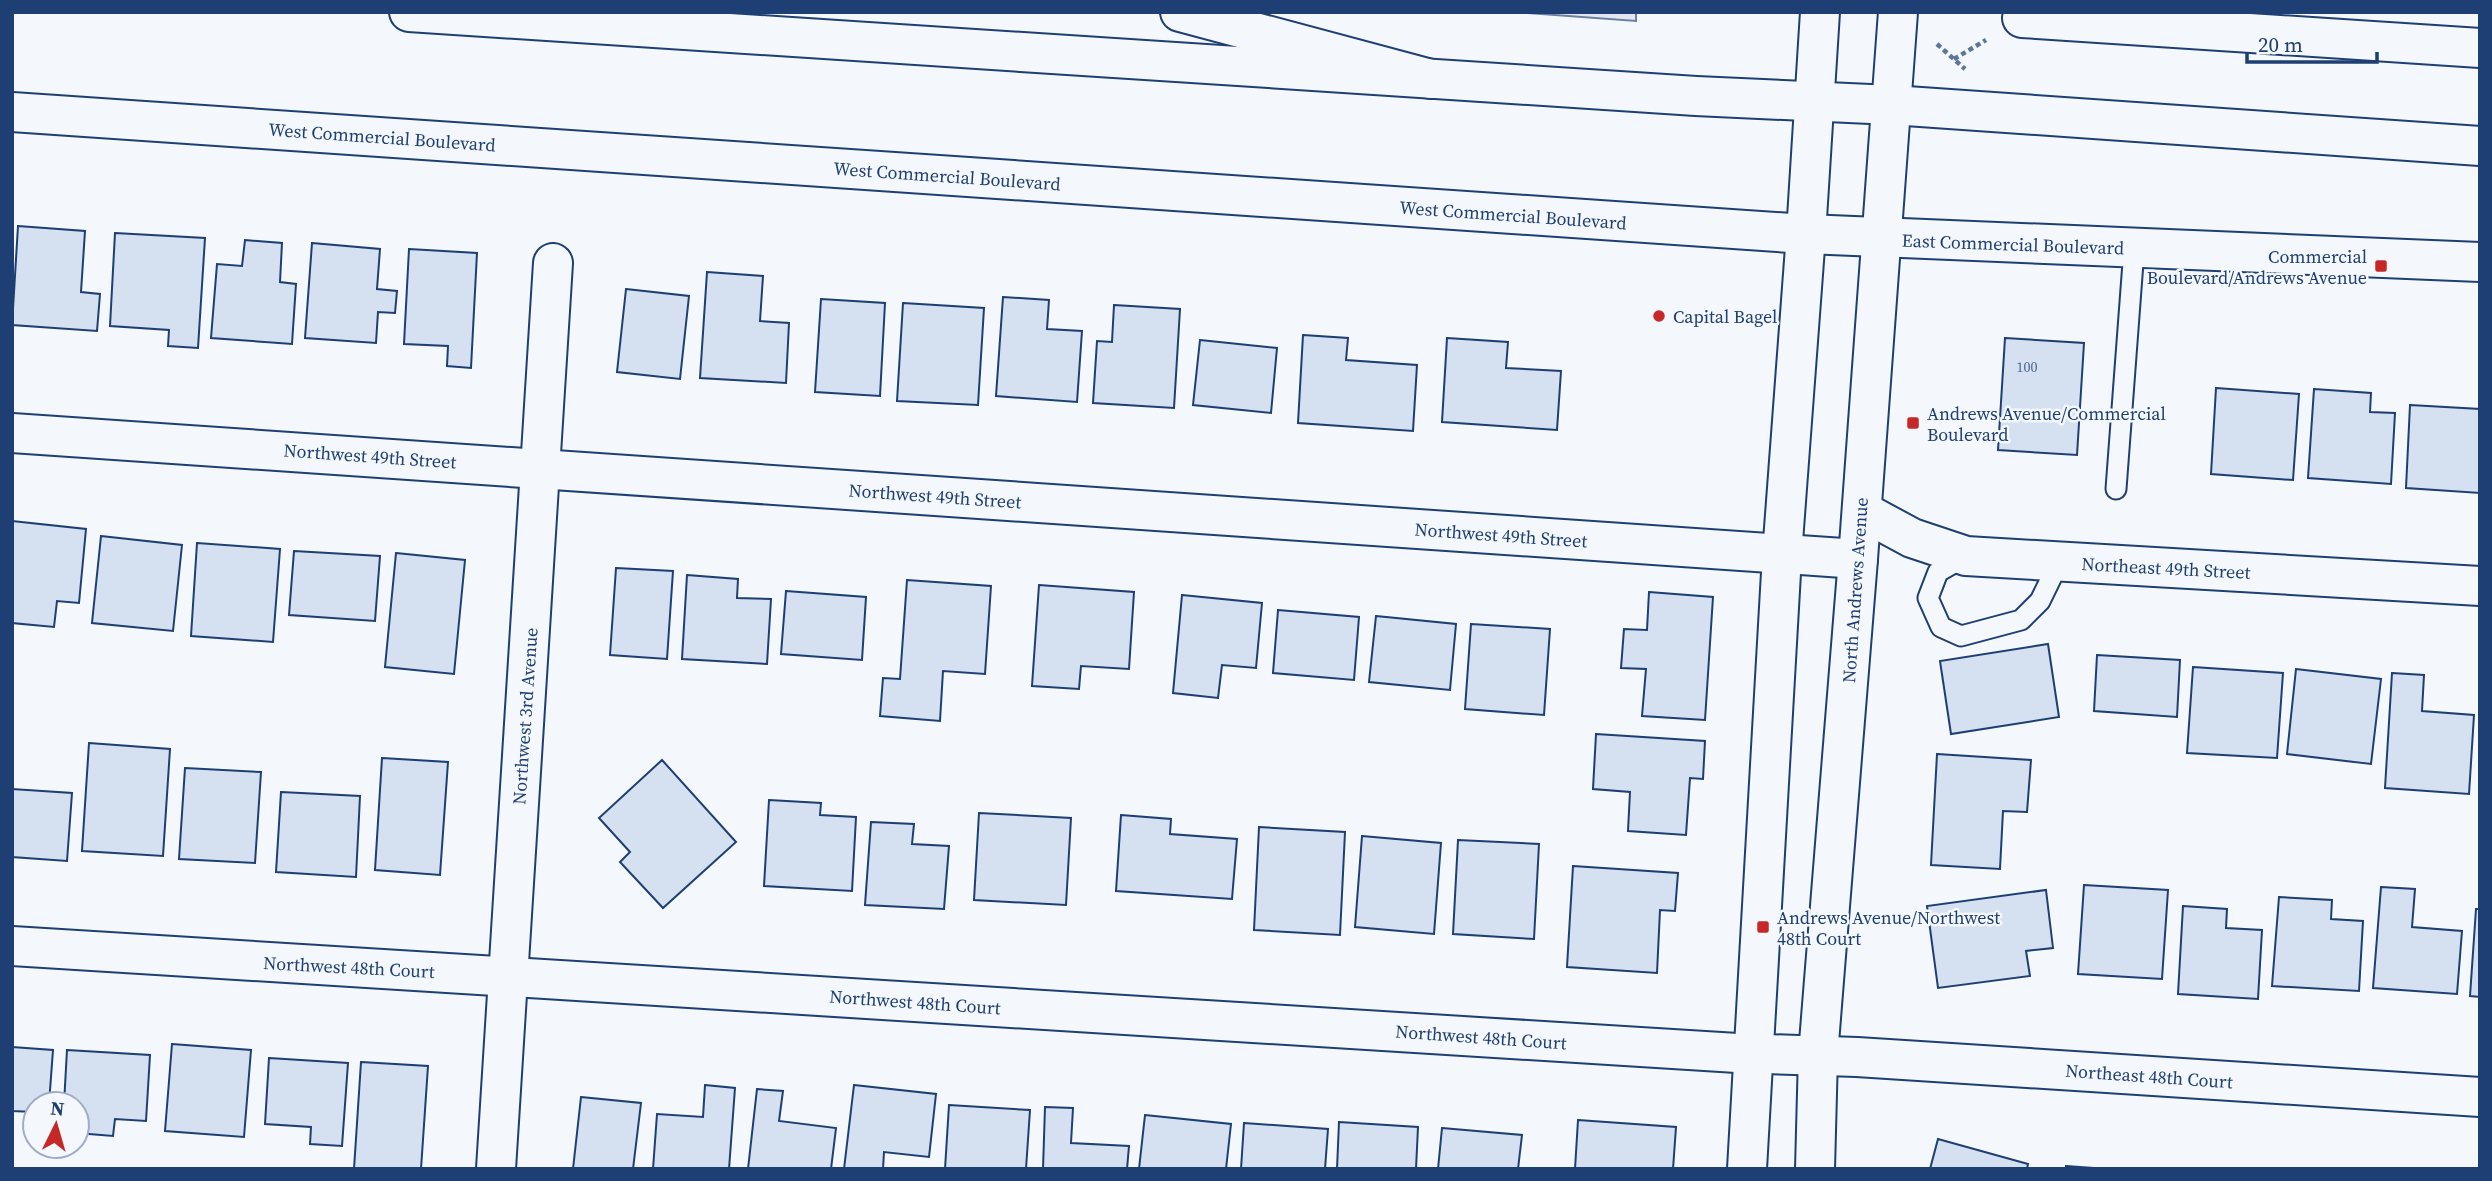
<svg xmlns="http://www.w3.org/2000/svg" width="2492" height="1181" viewBox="0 0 2492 1181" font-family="'Source Serif 4',serif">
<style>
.parking{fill:#e3e8f0;stroke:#687fa3;stroke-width:2}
.building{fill:#d5e0f0;stroke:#1d3f73;stroke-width:2}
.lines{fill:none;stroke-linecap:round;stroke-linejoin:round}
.lane-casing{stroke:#1d3f73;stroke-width:23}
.street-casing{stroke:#1d3f73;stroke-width:42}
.secondary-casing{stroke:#1d3f73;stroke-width:42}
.primary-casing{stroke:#1d3f73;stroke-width:42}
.highway-casing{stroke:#1d3f73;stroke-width:42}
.path{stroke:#5e769c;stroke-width:4.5;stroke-dasharray:5 3.5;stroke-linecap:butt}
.lane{stroke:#f4f7fb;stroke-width:19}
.street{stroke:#f4f7fb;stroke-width:38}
.secondary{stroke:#f4f7fb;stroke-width:38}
.primary{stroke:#f4f7fb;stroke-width:38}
.highway{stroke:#f4f7fb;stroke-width:38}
.poi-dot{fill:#c62828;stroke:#f4f7fb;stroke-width:2.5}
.labels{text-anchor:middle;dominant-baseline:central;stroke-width:5;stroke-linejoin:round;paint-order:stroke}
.number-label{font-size:14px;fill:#4b6792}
.street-label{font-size:18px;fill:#1d3f73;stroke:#f4f7fb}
.poi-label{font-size:18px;fill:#1d3f73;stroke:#f4f7fb;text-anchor:start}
</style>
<rect width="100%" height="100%" fill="#f4f7fb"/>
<polygon class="parking" points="1514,12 1636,12 1636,21"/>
<g class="building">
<polygon points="18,226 85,231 81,292 100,294 97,331 12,325"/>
<polygon points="115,233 205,238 198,348 168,346 169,330 110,326"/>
<polygon points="245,240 282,243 280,282 296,284 292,344 211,338 217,264 242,266"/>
<polygon points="312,243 380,249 377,289 397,291 395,313 378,312 376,343 305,338"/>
<polygon points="409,249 477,253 471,368 447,366 448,346 404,344"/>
<polygon points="707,272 763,276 760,321 789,323 786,383 700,378"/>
<polygon points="626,289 689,296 680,379 617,372"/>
<polygon points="1003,297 1049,300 1047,329 1082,331 1077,402 996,396"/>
<polygon points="821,299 885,303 880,396 815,392"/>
<polygon points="903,303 984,308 978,405 897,401"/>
<polygon points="1114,305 1180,309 1174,408 1093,403 1097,341 1112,342"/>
<polygon points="1303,335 1348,338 1346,360 1417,365 1413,431 1298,423"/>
<polygon points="1447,338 1508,342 1506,368 1561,371 1557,430 1442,422"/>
<polygon points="2005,338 2084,343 2077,455 1998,450"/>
<polygon points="1200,340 1277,348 1271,413 1193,405"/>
<polygon points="2216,388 2299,394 2293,480 2211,474"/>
<polygon points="2314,389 2371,393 2370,412 2395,413 2391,484 2308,478"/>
<polygon points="2410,405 2480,409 2480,493 2406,488"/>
<polygon points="12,521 86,529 79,603 57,601 54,627 12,623"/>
<polygon points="101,536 182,545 173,631 92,623"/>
<polygon points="197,543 280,549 273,642 191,636"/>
<polygon points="294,551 380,556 375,621 289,615"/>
<polygon points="396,553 465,560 454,674 385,667"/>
<polygon points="616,568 673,571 667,659 610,655"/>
<polygon points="687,575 738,579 737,598 771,599 767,664 682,659"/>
<polygon points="907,580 991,586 985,674 943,671 940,721 880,716 883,678 900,679"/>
<polygon points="1039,585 1134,592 1129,669 1081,666 1079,689 1032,686"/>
<polygon points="786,591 866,597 862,660 781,654"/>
<polygon points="1649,592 1713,597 1705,720 1642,716 1646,669 1621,668 1624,629 1647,630"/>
<polygon points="1182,595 1262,603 1256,668 1222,665 1218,698 1173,693"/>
<polygon points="1278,610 1359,617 1354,680 1273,673"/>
<polygon points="1376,616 1456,624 1450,690 1369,682"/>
<polygon points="1471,624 1550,629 1544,715 1465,709"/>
<polygon points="2048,644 2059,717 1951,734 1940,661"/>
<polygon points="2097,655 2180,660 2177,717 2094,711"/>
<polygon points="2193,667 2283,673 2277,758 2187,753"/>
<polygon points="2296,669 2381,679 2371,764 2287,754"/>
<polygon points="2392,673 2424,675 2422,711 2474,715 2469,794 2385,788"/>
<polygon points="1596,734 1705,741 1703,779 1690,778 1686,835 1628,831 1630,792 1593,789"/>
<polygon points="89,743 170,749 163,856 82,851"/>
<polygon points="1937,754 2031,760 2027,812 2003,811 2000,869 1931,865"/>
<polygon points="382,758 448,762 440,875 375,870"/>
<polygon points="662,760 736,842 663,908 620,862 630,852 599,818"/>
<polygon points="185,768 261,772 255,863 179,859"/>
<polygon points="12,789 72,793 67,861 12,857"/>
<polygon points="281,792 360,796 356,877 276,872"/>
<polygon points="769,800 821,803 820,815 856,817 852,891 764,886"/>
<polygon points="979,813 1071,818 1066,905 974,900"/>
<polygon points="1121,815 1171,819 1170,834 1237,839 1232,899 1116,891"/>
<polygon points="871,822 914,824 912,844 949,846 944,909 865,905"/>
<polygon points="1259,827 1345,832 1340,935 1254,930"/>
<polygon points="1362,836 1441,843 1434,934 1355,927"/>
<polygon points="1458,840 1539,844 1534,939 1453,934"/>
<polygon points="1573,866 1678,873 1675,911 1660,910 1657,973 1567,967"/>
<polygon points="2084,885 2168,890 2162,979 2078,974"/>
<polygon points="2381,887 2415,889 2412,927 2462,931 2457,994 2373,988"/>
<polygon points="2046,890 2053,948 2026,951 2030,976 1938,988 1927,906"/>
<polygon points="2279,897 2332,900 2331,919 2363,921 2359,991 2272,986"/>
<polygon points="2183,906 2227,909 2226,928 2262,930 2258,999 2178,994"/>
<polygon points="2476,909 2480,909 2480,997 2470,996"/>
<polygon points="172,1044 251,1050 244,1137 165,1131"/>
<polygon points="12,1047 53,1050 49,1104 35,1104 35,1112 12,1111"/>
<polygon points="67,1050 150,1055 146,1121 115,1119 113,1136 77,1133 77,1104 64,1104"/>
<polygon points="269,1058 348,1063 342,1146 310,1144 311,1127 265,1124"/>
<polygon points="361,1062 428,1066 421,1169 354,1169"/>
<polygon points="705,1085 735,1088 729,1169 653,1169 657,1114 703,1117"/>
<polygon points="854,1085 936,1094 929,1157 884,1152 883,1169 844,1169"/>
<polygon points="757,1089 783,1091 779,1121 836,1128 831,1169 748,1169"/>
<polygon points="581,1097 641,1103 633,1169 573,1169"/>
<polygon points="949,1105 1030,1110 1026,1169 945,1169"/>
<polygon points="1045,1107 1073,1108 1071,1143 1129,1146 1127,1169 1043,1169"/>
<polygon points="1145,1115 1231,1124 1226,1169 1139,1169"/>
<polygon points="1578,1120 1676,1127 1673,1169 1575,1169"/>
<polygon points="1339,1122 1418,1127 1416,1169 1337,1169"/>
<polygon points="1244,1123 1328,1129 1325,1169 1241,1169"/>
<polygon points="1442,1128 1522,1135 1518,1169 1438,1169"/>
<polygon points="1938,1139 2028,1164 2027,1169 1930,1169"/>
<polygon points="2066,1166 2108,1169 2066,1169"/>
</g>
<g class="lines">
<defs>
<g id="lane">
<polyline points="2116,489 2134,249"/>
<polyline points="1966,556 1938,572 1928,598 1941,627 1961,636 2021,620 2040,601 2059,562"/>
</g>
<g id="street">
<polyline points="2022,18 2480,48"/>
<polyline points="12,433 1858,559"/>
<polyline points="1862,511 1912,538 1966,556 2480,586"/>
<polyline points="12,946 1737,1053 1857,1057 2480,1097"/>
<polyline points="496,1169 553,263"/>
</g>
<g id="secondary">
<polyline points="1747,1169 1782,555 1806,234 1820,12"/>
<polyline points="1815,1169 1818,1055 1858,559 1898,12"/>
</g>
<g id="primary">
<polyline points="409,12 1696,96 1892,105 2480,146"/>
<polyline points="12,112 1806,234 2480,262"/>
</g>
<polyline id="highway" points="1180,12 1431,79"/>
</defs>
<use href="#lane" class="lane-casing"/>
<use href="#street" class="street-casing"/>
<use href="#secondary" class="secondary-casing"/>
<use href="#primary" class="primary-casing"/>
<use href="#highway" class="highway-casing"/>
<g class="path">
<polyline points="1937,44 1965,69"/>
<polyline points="1954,59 1986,40"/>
</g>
<use href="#lane" class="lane"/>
<use href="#street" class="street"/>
<use href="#secondary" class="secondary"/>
<use href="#primary" class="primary"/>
<use href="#highway" class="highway"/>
</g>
<g class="poi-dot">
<rect x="2374" y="259" width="14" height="14" rx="3.5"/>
<circle cx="1659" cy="316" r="7"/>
<rect x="1906" y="416" width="14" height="14" rx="3.5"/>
<rect x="1756" y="920" width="14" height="14" rx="3.5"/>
</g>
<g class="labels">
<g class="number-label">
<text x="2027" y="367">100</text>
</g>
<g class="street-label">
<text transform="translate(382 137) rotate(4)">West Commercial Boulevard</text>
<text transform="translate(947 176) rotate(4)">West Commercial Boulevard</text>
<text transform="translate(1513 215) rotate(4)">West Commercial Boulevard</text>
<text transform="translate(2013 244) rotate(2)">East Commercial Boulevard</text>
<text transform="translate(370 456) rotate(4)">Northwest 49th Street</text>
<text transform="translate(935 496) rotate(4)">Northwest 49th Street</text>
<text transform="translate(1501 535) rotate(4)">Northwest 49th Street</text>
<text transform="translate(2166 568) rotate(3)">Northeast 49th Street</text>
<text transform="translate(1855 590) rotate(-86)">North Andrews Avenue</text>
<text transform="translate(525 716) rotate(-86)">Northwest 3rd Avenue</text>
<text transform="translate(349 967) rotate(3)">Northwest 48th Court</text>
<text transform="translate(915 1002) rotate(4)">Northwest 48th Court</text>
<text transform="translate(1481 1037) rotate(4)">Northwest 48th Court</text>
<text transform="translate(2149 1076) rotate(4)">Northeast 48th Court</text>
</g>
<g class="poi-label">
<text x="2367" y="256" text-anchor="end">Commercial<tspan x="2367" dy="21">Boulevard/Andrews Avenue</tspan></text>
<text x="1673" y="316">Capital Bagel</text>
<text x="1927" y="413">Andrews Avenue/Commercial<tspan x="1927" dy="21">Boulevard</tspan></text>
<text x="1777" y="917">Andrews Avenue/Northwest<tspan x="1777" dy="21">48th Court</tspan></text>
</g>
</g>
<rect width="2492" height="1181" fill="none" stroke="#1d3f73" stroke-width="28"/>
<g transform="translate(56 1125) rotate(5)"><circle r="33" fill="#f4f7fb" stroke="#9eadc5" stroke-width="2"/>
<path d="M0-5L12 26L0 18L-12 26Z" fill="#c62828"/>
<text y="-10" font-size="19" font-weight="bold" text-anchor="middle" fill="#1d3f73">N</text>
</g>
<path d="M2247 52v10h130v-10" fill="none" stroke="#1d3f73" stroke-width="3.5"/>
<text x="2258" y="52" font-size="21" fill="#1d3f73" stroke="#f4f7fb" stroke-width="5" paint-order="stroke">20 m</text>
</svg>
